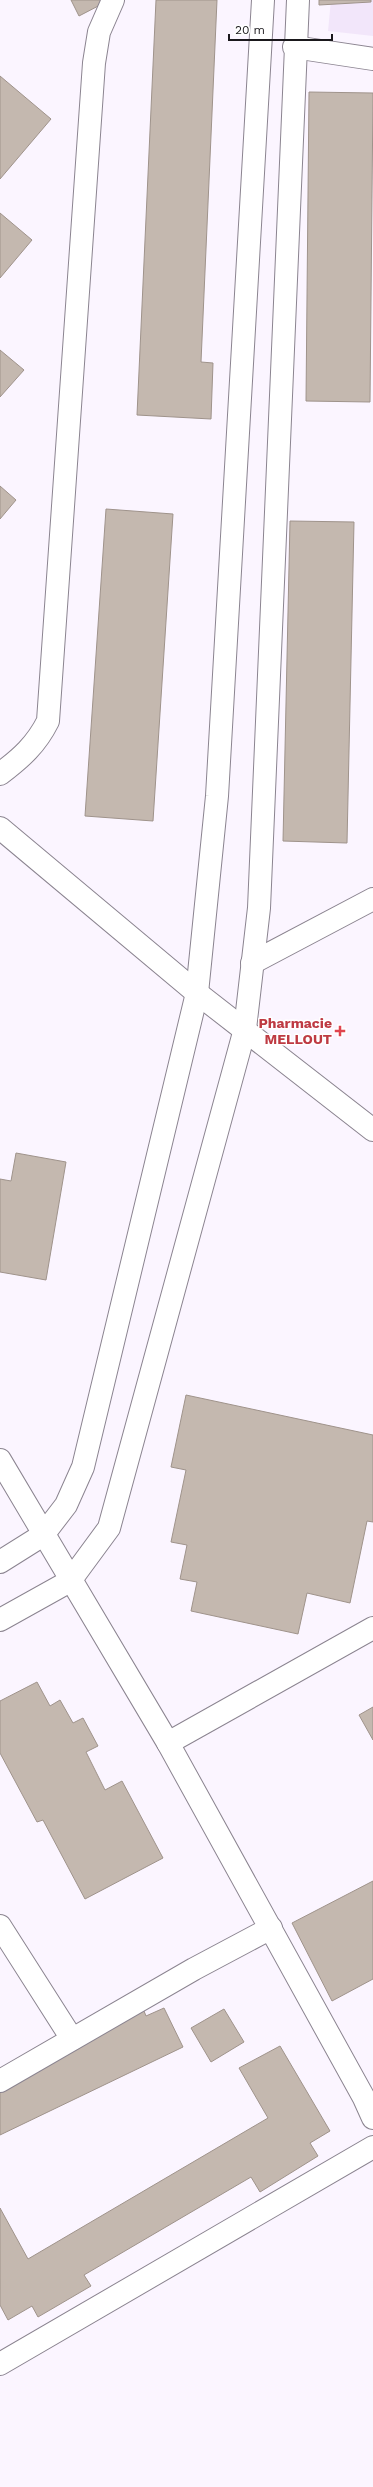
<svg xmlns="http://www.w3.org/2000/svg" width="373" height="2487" viewBox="0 0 373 2487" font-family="'Work Sans',sans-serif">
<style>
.built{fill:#f2e6fa}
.building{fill:#c4b8af;stroke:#9f938b}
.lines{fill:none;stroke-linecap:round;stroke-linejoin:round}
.street-casing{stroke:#8b8490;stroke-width:24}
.secondary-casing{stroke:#8b8490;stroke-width:24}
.street{stroke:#fff;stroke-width:22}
.secondary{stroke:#fff;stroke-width:22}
.health-dot{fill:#e0444e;stroke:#fff;stroke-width:1.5}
.labels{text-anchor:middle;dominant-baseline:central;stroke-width:3;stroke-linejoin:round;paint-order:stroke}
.health-label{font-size:14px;font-weight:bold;fill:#be3a42;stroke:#fff;text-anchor:end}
</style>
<rect width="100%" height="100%" fill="#fbf5ff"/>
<polygon class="built" points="331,0 373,0 373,36 328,31"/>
<g class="building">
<polygon points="71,0 102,0 104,3 79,16"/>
<polygon points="156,0 217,0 201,362 213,363 211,419 137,415"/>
<polygon points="319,0 371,0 371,2 319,5"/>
<polygon points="0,76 51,119 0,179"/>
<polygon points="309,92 373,93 370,402 306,401"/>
<polygon points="0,213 32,240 0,278"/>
<polygon points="0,350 24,370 0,397"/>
<polygon points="0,486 16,500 0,519"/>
<polygon points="106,509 173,514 153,821 85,816"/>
<polygon points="290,521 354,522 347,843 283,841"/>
<polygon points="16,1153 66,1162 46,1280 0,1272 0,1179 11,1181"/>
<polygon points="186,1395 373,1435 373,1522 367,1521 350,1603 307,1593 298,1634 191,1611 197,1582 180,1579 187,1545 171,1542 186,1470 171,1467"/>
<polygon points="37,1682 50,1706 60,1700 73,1723 83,1718 98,1746 86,1752 105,1790 122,1781 163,1858 85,1899 43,1820 37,1822 0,1753 0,1701"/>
<polygon points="373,1707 373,1740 359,1715"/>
<polygon points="373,1881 373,1979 332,2001 292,1923"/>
<polygon points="142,2006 146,2016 164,2008 183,2047 0,2135 0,2073"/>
<polygon points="224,2009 244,2042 211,2062 191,2028"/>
<polygon points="280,2046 330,2131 310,2143 318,2156 260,2192 251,2177 84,2275 91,2286 38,2317 32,2306 8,2320 0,2305 0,2208 28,2259 268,2118 239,2068"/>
</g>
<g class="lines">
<defs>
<g id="street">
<polyline points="294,47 373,59"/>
<path d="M 0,774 C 21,758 36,745 48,721 L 94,63 L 99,32 L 113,0"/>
<polyline points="0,828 197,993 373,1130"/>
<polyline points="252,963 373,899"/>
<polyline points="0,1460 168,1743 364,2098 373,2118"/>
<polyline points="168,1743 373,1628"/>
<polyline points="0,1926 72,2039"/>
<polyline points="0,2081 194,1969 271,1928"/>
<polyline points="0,2364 373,2147"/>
</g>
<g id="secondary">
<polyline points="0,1562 43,1535 66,1505 83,1467 197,993 217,796 263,0"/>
<polyline points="0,1620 70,1581 109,1528 245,1029 259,908 298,0"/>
</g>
</defs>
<use href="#street" class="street-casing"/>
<use href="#secondary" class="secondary-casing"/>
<use href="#street" class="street"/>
<use href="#secondary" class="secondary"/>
</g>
<path class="health-dot" d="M338 1025h4v4h4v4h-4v4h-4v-4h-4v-4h4z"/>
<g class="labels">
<g class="health-label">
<text x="332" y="1023">Pharmacie<tspan x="332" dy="16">MELLOUT</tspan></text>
</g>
</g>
<path d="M229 34v6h103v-6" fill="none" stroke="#1a181c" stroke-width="2"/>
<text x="235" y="34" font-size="12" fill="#1a181c" stroke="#ffffff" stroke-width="3" paint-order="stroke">20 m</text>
</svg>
